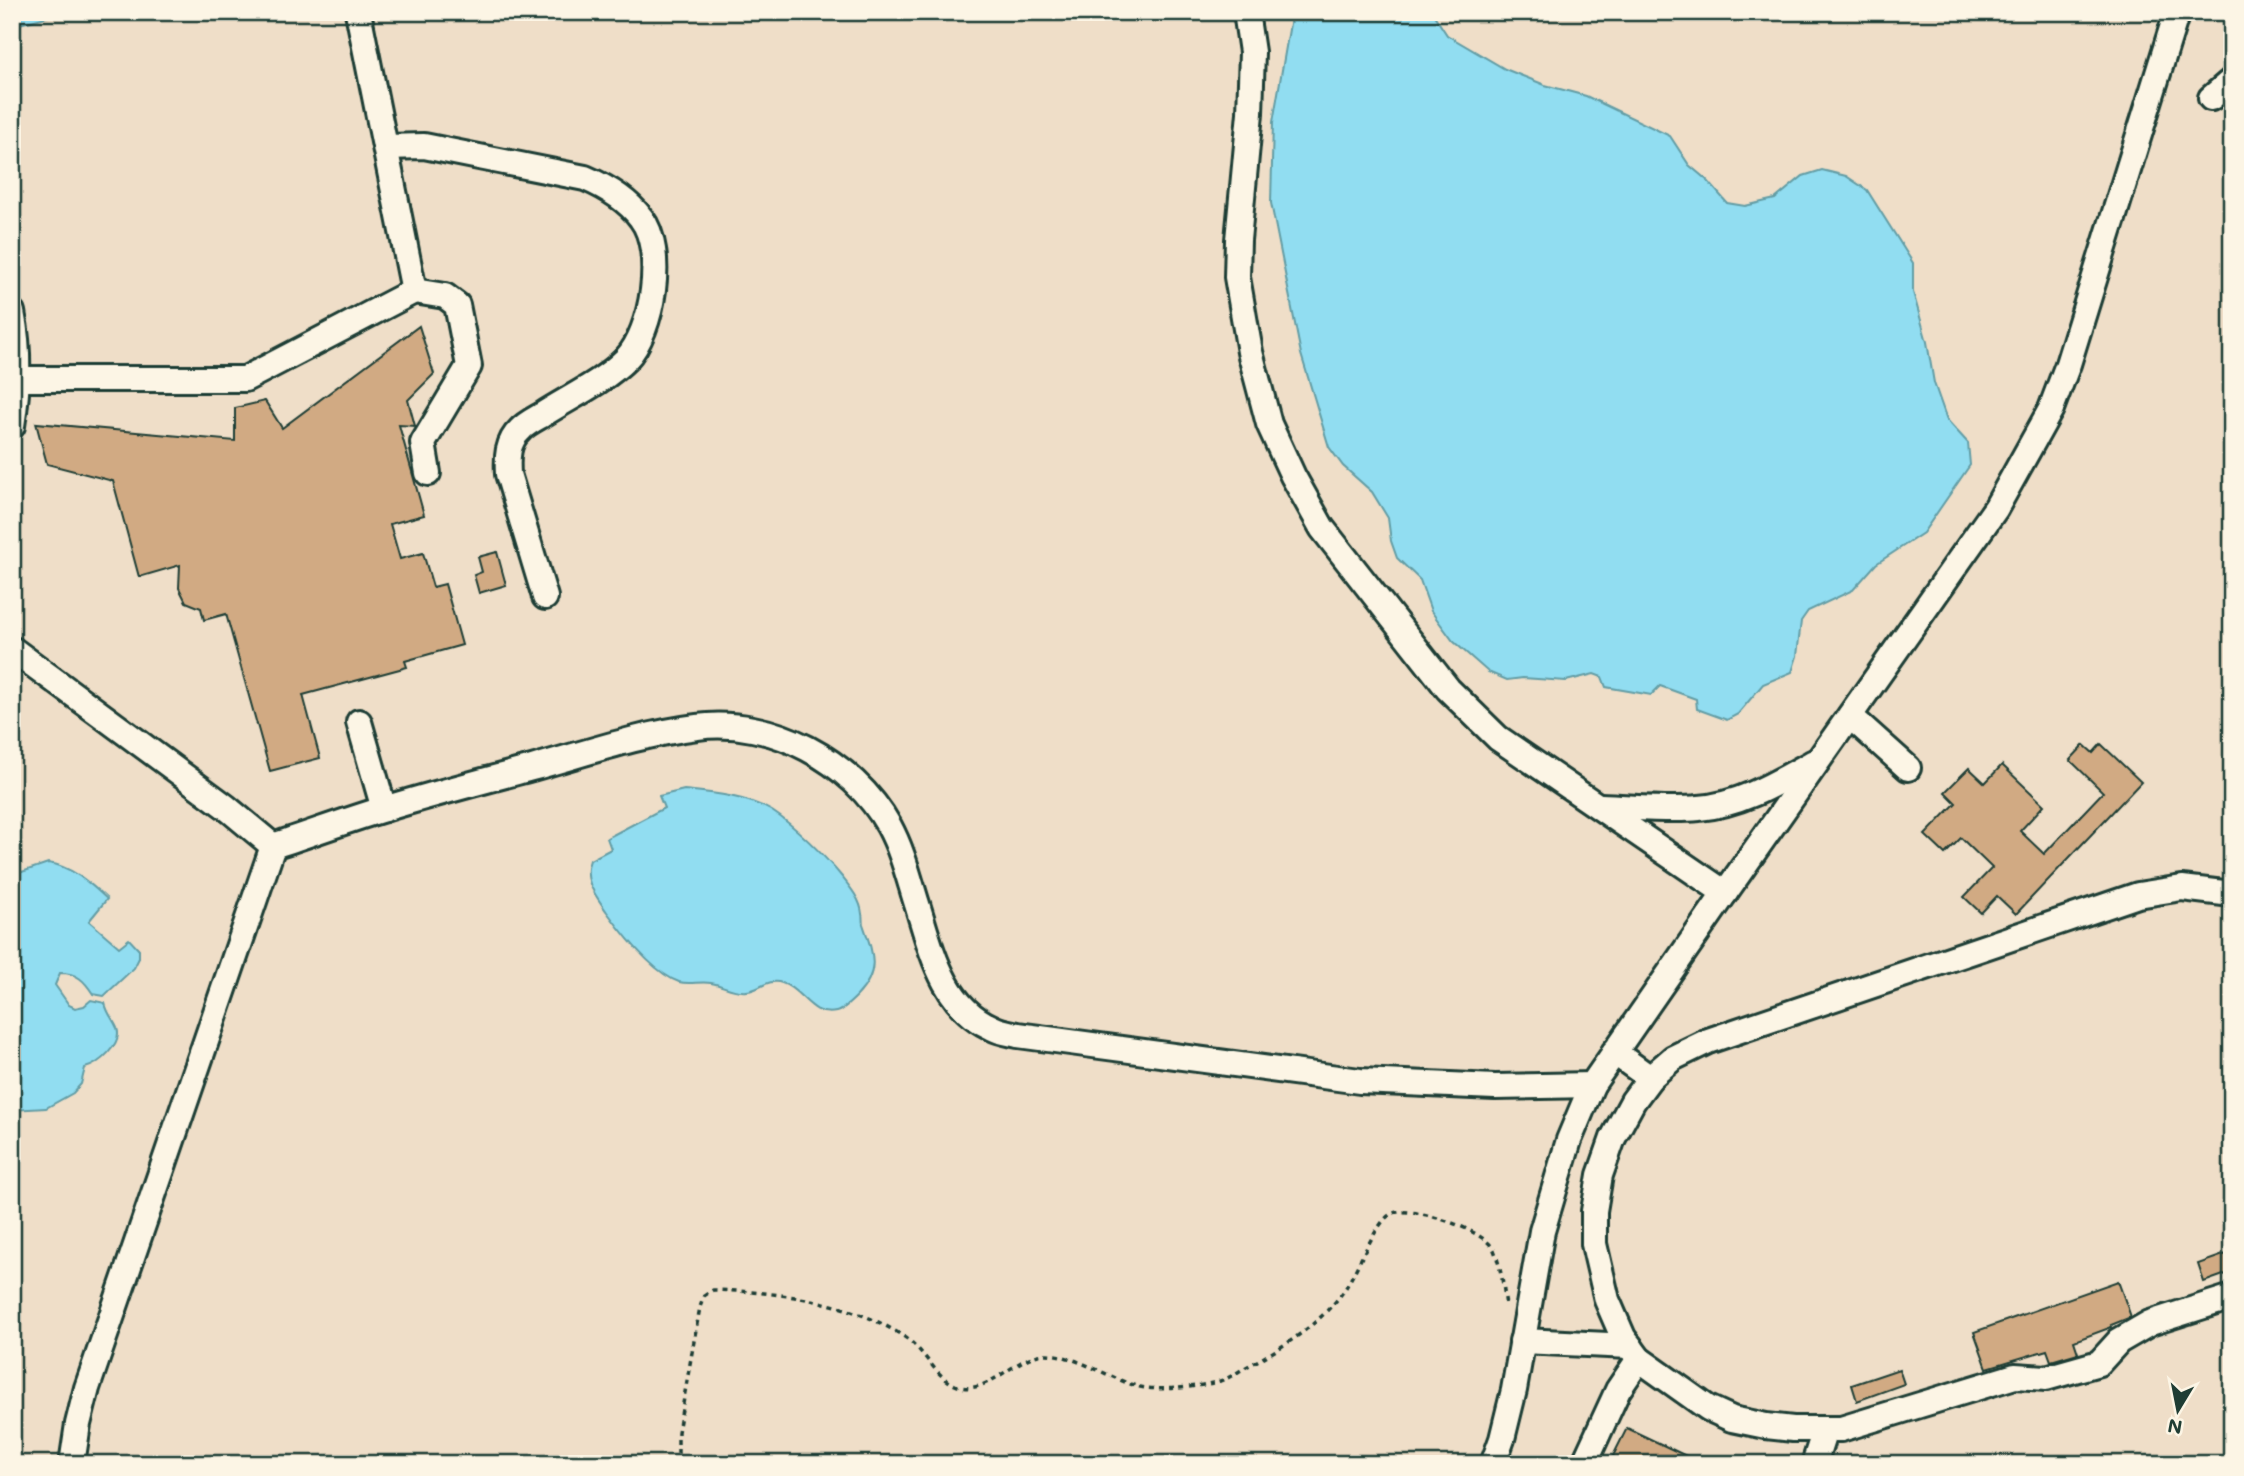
<svg xmlns="http://www.w3.org/2000/svg" width="2244" height="1476" viewBox="0 0 2244 1476" font-family="Mali,sans-serif">
<style>
.water{fill:#91ddf1;stroke:#639da5;stroke-width:2}
.building{fill:#d1aa83;stroke:#1f3d34;stroke-width:2}
.lines{fill:none;stroke-linecap:round;stroke-linejoin:round}
.minor-casing{stroke:#1f3d34;stroke-width:30}
.path{stroke:#1f3d34;stroke-width:3.5;stroke-dasharray:5 5;stroke-linecap:butt}
.minor{stroke:#fcf5e5;stroke-width:24}
</style>
<rect width="100%" height="100%" fill="#efdec8"/>
<filter id="ink" filterUnits="userSpaceOnUse"><feTurbulence type="fractalNoise" baseFrequency=".0143" numOctaves="2"/><feDisplacementMap in="SourceGraphic" scale="14" xChannelSelector="R" yChannelSelector="G"/><feConvolveMatrix kernelMatrix="1 2 1 2 8 2 1 2 1" color-interpolation-filters="sRGB"/></filter>
<g filter="url(#ink)">
<g class="water">
<polygon points="12,12 65,12 12,26"/>
<polygon points="1292,12 1432,12 1447,35 1505,69 1545,85 1586,96 1670,136 1689,165 1708,181 1727,203 1745,206 1775,199 1803,176 1822,170 1846,176 1867,190 1913,263 1913,292 1927,342 1934,383 1947,420 1968,443 1970,465 1923,533 1876,564 1853,590 1808,611 1801,621 1797,656 1792,672 1763,684 1738,714 1727,720 1697,709 1696,699 1660,686 1651,695 1606,687 1602,677 1594,674 1566,681 1523,678 1507,680 1488,672 1453,641 1431,611 1420,580 1397,558 1391,541 1388,518 1372,492 1343,466 1329,447 1301,354 1271,203 1273,122"/>
<path d="M 684,790 C 713,793 746,796 772,811 C 795,826 824,855 842,877 C 850,887 861,900 862,914 C 863,917 862,920 863,924 C 873,953 881,971 857,996 C 852,1001 842,1011 836,1012 C 811,1018 802,989 782,983 C 768,978 760,990 747,991 C 734,993 723,985 711,983 C 700,981 689,985 679,982 C 653,973 623,934 607,912 C 596,896 582,880 590,860 L 611,849 L 607,838 L 664,808 L 659,796 Z"/>
<path d="M 48,863 C 71,866 90,883 107,899 L 89,921 L 119,947 L 129,939 L 139,950 L 139,958 L 134,968 L 104,996 L 93,994 C 84,980 77,973 60,973 L 55,985 L 69,1005 L 75,1008 L 84,1006 L 91,1000 L 105,1003 C 107,1013 113,1019 117,1028 C 123,1044 98,1065 85,1068 L 81,1084 L 73,1093 L 46,1108 L 12,1110 L 13,875 Z"/>
</g>
<g class="building">
<polygon points="419,326 434,374 408,400 415,426 399,425 424,515 390,524 400,559 423,553 433,587 445,584 462,645 405,661 407,667 303,695 320,758 270,771 226,614 204,620 201,608 186,602 179,588 180,565 139,577 113,481 47,464 36,423 235,441 235,408 265,401 282,428"/>
<polygon points="497,552 506,585 479,593 474,575 482,572 478,557"/>
<polygon points="2101,744 2141,782 2016,914 1997,896 1981,913 1964,897 1992,868 1961,838 1945,854 1925,835 1956,803 1945,792 1969,768 1985,783 2002,765 2044,805 2020,831 2044,854 2103,792 2070,760 2084,745 2093,753"/>
<polygon points="2232,1252 2232,1272 2204,1282 2198,1264"/>
<polygon points="2118,1281 2131,1317 2111,1325 2112,1327 2074,1341 2078,1353 2051,1361 2047,1350 1987,1368 1974,1332"/>
<polygon points="1899,1369 1904,1384 1857,1401 1852,1385"/>
<polygon points="1627,1428 1703,1464 1609,1464"/>
</g>
<g class="lines">
<defs>
<g id="minor">
<polyline points="1246,12 1252,52 1250,113 1238,240 1237,277 1250,352 1269,424 1293,476 1322,528 1448,689 1498,738 1725,893"/>
<polyline points="2211,98 2232,80"/>
<path d="M 386,147 L 424,146 L 585,178 C 606,187 627,199 641,218 C 666,250 653,331 626,359 C 603,382 570,397 542,415 C 535,419 525,424 520,430 C 507,442 507,458 508,474 L 545,597"/>
<polyline points="414,291 445,296 457,305 469,366 423,443 428,473"/>
<path d="M 12,312 C 20,352 18,387 12,426"/>
<polyline points="19,379 245,379 414,291 358,12"/>
<polyline points="12,649 226,807 273,846"/>
<polyline points="1850,716 1908,768"/>
<polyline points="359,722 384,809"/>
<path d="M 1601,806 C 1633,807 1667,811 1699,808 C 1741,805 1778,782 1814,762"/>
<path d="M 273,846 C 310,834 347,820 384,809 C 433,794 483,781 532,768 C 586,753 641,734 697,727 C 771,717 853,761 889,826 C 902,850 908,875 916,901 C 931,948 942,1006 993,1028 C 1000,1032 1010,1033 1018,1035 L 1360,1081 L 1495,1087 L 1592,1085"/>
<polyline points="2232,894 2182,888 2138,895 1708,1041 1673,1058 1650,1078 1633,1101 1613,1138 1600,1175 1594,1211 1594,1244 1607,1300 1623,1337 1639,1359 1708,1408 1732,1419 1766,1426 1793,1429 1841,1429 2015,1376 2046,1378 2099,1363 2119,1341 2150,1323 2232,1297"/>
<polyline points="1614,1052 1650,1078"/>
<polyline points="1522,1341 1630,1346"/>
<polyline points="72,1464 78,1424 87,1388 273,846"/>
<polyline points="1493,1464 1502,1439 1514,1390 1542,1231 1569,1140 1592,1085 1725,893 1996,508 2051,409 2068,364 2177,12"/>
<polyline points="1584,1464 1618,1390 1639,1359"/>
<polyline points="1814,1464 1825,1430"/>
</g>
</defs>
<use href="#minor" class="minor-casing"/>
<path class="path" d="M 678,1464 L 678,1432 L 700,1307 L 704,1296 L 713,1290 C 779,1292 850,1300 906,1338 C 924,1350 934,1375 955,1385 C 987,1399 1015,1354 1047,1354 C 1074,1355 1110,1378 1136,1386 C 1155,1392 1201,1387 1220,1381 C 1230,1378 1239,1371 1248,1366 C 1283,1347 1318,1326 1343,1292 C 1355,1276 1376,1219 1393,1213 C 1414,1206 1485,1230 1494,1250 C 1501,1267 1504,1289 1506,1307"/>
<use href="#minor" class="minor"/>
</g>
</g>
<rect width="2244" height="1476" fill="none" stroke="#fcf5e5" stroke-width="42"/>
<rect x="21" y="21" width="2202" height="1434" fill="none" stroke="#1f3d34" stroke-width="2.5" filter="url(#ink)"/>
<g transform="translate(2178 1410) rotate(190)" stroke="#fcf5e5" stroke-width="5" paint-order="stroke">
<path d="M0-5L12 26L0 18L-12 26Z" fill="#1f3d34"/>
<text y="-10" font-size="19" font-weight="bold" text-anchor="middle" fill="#1f3d34">N</text>
</g>
</svg>
